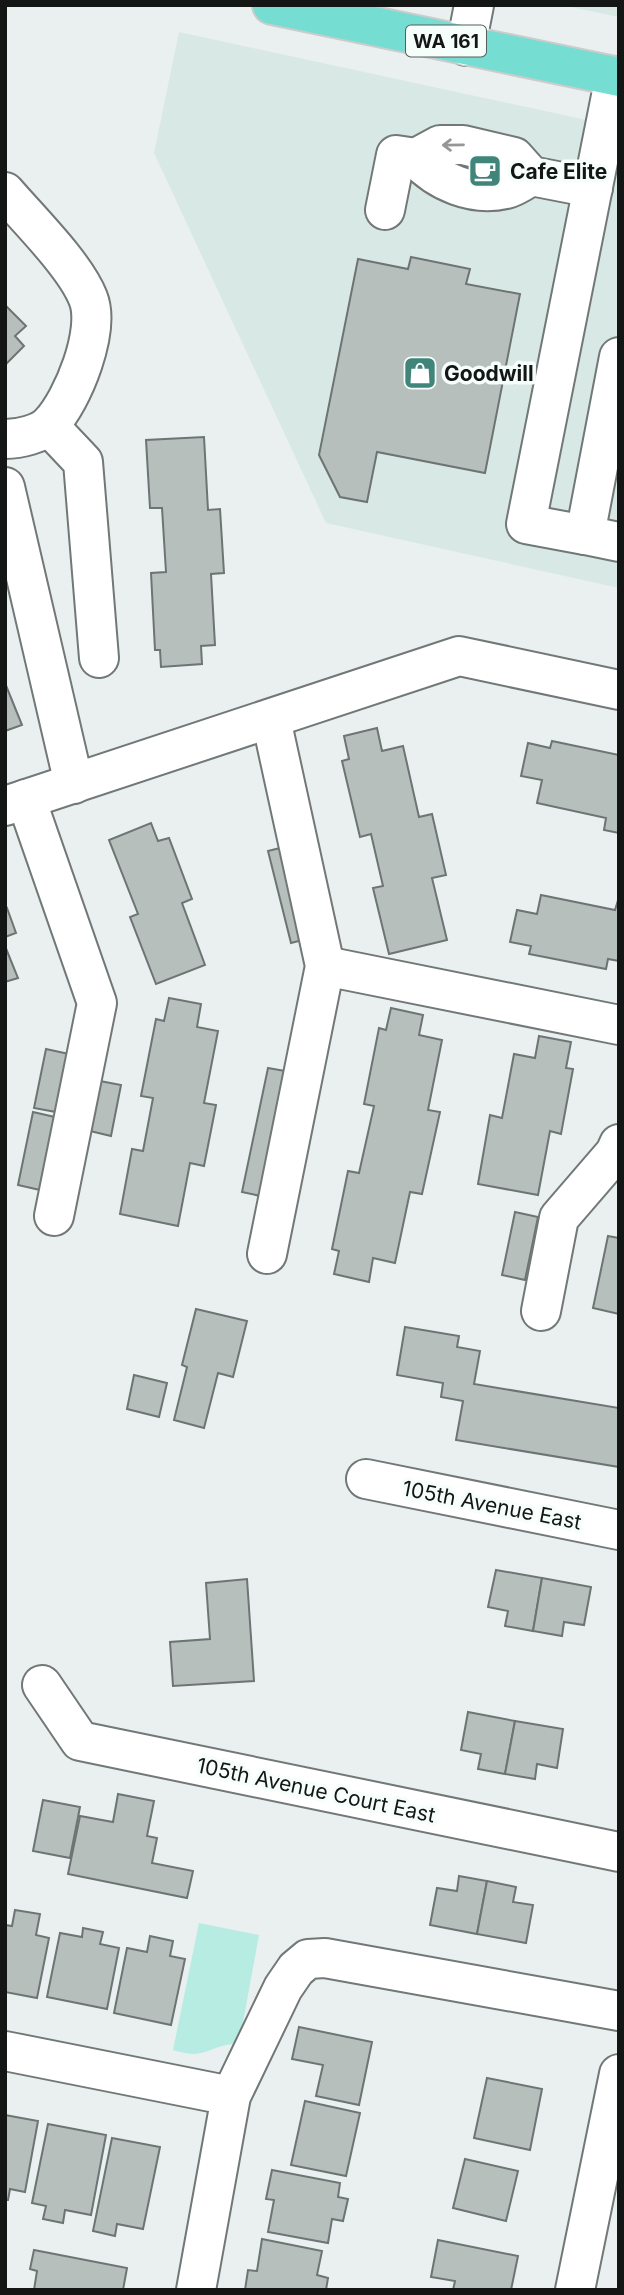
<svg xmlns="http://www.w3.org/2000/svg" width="624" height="2295" viewBox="0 0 624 2295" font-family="Inter,sans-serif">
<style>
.built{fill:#d8e9e5}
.green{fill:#b6ece2}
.building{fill:#b7bfbd;stroke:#6d7473;stroke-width:2}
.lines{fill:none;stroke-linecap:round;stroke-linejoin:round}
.minor-casing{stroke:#717877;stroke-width:42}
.major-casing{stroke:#cbcccc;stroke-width:42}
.minor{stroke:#fff;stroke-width:38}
.major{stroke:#75ddd1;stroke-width:38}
.oneway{stroke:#959696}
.labels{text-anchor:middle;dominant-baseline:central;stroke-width:7;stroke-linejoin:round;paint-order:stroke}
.shield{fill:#f6fefc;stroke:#585c5b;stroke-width:2}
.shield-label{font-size:19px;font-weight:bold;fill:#141616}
.poi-label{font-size:21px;font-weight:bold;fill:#141616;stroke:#f6fefc;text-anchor:start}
.street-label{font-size:21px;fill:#141616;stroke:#f6fefc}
</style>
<rect width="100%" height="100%" fill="#e9f0ef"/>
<g class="built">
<polygon points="561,5 619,5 619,17"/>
<polygon points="179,32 619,127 619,588 326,523 154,153"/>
</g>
<path class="green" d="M 199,1923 L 259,1935 L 239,2044 C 220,2043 212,2052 195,2054 C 188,2054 180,2052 173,2050 Z"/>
<g class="building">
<polygon points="411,257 470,269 466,284 520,294 485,473 377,452 367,502 340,497 319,455 358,259 408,269"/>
<polygon points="5,305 26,326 15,336 24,346 5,365"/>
<polygon points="204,437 208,510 220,509 224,573 211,574 215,645 201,646 202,664 161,667 160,650 155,650 151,573 166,572 162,508 150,508 146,440"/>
<polygon points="5,683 22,725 5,731"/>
<polygon points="377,728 382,751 403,746 419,817 432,814 446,875 432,878 447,940 389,954 373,888 383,886 371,834 360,837 342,761 349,759 344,736"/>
<polygon points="552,741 619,755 619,833 604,830 606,818 537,803 542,780 521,776 528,743 550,748"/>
<polygon points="151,823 158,841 169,838 192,899 182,903 205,965 156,984 130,917 138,914 109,840"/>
<polygon points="288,846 310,938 291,943 268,851"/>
<polygon points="541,895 615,910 619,897 619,961 608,959 606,969 529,954 531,946 510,942 517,910 537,914"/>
<polygon points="7,908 16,933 5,937 5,909"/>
<polygon points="5,946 18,978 5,982"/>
<polygon points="169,998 201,1004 197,1027 218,1031 204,1103 216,1105 204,1166 190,1163 178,1226 120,1214 132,1149 143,1151 153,1098 141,1096 156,1019 164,1021"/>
<polygon points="391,1008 423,1015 419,1035 442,1040 428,1110 440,1112 422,1194 410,1192 395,1263 373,1258 369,1282 334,1274 339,1251 332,1249 348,1171 359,1173 374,1106 364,1104 379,1028 386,1030"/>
<polygon points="539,1036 571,1042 566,1068 573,1069 561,1134 550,1131 538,1195 478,1184 490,1115 502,1118 514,1054 535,1058"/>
<polygon points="46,1049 69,1054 56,1112 34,1108"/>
<polygon points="268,1068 291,1072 265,1197 242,1192"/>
<polygon points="100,1081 121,1085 111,1136 90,1131"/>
<polygon points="33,1112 55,1117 40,1190 18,1185"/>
<polygon points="515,1212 538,1217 525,1280 502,1275"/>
<polygon points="608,1236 619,1238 619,1314 593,1308"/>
<polygon points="196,1309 247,1321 233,1377 218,1373 204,1428 174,1420 187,1367 182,1365"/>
<polygon points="405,1327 459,1336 457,1347 480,1351 474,1384 619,1408 619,1467 456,1440 463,1401 441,1397 443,1383 397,1375"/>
<polygon points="134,1375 167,1383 159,1417 127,1409"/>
<polygon points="496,1570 542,1578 533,1631 505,1626 508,1611 488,1607"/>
<polygon points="542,1578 591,1587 584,1625 564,1622 562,1636 533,1631"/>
<polygon points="247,1579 254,1681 173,1686 170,1642 210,1639 206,1583"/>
<polygon points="468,1712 515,1721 505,1774 478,1769 481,1754 461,1750"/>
<polygon points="515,1721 563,1729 557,1768 537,1764 535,1779 505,1774"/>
<polygon points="118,1794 154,1801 147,1836 157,1838 152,1863 193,1871 187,1898 68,1874 80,1816 113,1822"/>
<polygon points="43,1800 80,1807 70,1858 33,1851"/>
<polygon points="459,1876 487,1881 477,1934 430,1925 437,1888 457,1891"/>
<polygon points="487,1881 516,1887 513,1902 533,1905 526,1943 477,1934"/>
<polygon points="15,1910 40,1914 36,1935 49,1938 37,1998 5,1992 5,1925 12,1926"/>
<polygon points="83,1928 103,1932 100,1944 119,1948 107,2009 47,1997 60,1933 82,1937"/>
<polygon points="150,1936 173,1941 170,1956 185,1959 171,2025 114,2013 127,1948 147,1952"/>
<polygon points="299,2027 372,2042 359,2105 316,2096 323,2065 292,2059"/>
<polygon points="487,2078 542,2089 530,2150 474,2138"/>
<polygon points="305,2101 360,2113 346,2176 291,2165"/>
<polygon points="5,2115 38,2121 25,2192 10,2189 8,2200 5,2200"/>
<polygon points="48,2124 106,2135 91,2215 65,2210 63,2223 43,2219 46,2206 32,2203"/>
<polygon points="112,2138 160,2147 143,2229 117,2224 115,2236 93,2231"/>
<polygon points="465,2159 518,2171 506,2221 453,2208"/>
<polygon points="272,2170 340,2183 338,2197 348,2199 343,2221 332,2219 328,2243 268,2232 274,2200 266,2199"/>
<polygon points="262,2239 322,2251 317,2275 328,2278 326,2290 245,2290 248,2270 257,2271"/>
<polygon points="438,2240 518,2256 511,2290 453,2290 455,2281 431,2277"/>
<polygon points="34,2250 127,2268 123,2290 34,2290 37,2271 30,2269"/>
</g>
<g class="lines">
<defs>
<g id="minor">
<polyline points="466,46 474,5"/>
<polyline points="615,76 526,524 585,535 619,357"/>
<path d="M 416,158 C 438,182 473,197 506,189 C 515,187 523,181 531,176"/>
<path d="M 5,192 C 29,220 75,265 88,298 C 101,330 73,400 50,424 C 41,434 19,439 5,439"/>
<polyline points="385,210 396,155 416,158 440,145 463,145 514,157 531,176 593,188"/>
<polyline points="49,426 83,462 99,658"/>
<polyline points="5,487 74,784"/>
<polyline points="585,535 619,542"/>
<polyline points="26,799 97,1003 54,1216"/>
<polyline points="5,806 459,656 619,690"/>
<polyline points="325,966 619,1025"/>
<polyline points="267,1254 325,966 271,719"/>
<polyline points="541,1311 559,1218 615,1153 619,1144"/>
<polyline points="366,1479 619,1530"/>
<polyline points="42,1685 80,1741 619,1852"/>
<polyline points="5,2051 231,2096"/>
<polyline points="196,2290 231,2096 283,1988 296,1969 308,1959 325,1958 619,2011"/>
<polyline points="575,2290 619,2074"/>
</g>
<polyline id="major" points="272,5 619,77"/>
</defs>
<use href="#minor" class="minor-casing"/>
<use href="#major" class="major-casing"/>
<use href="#minor" class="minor"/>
<use href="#major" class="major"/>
</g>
<defs><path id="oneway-shaft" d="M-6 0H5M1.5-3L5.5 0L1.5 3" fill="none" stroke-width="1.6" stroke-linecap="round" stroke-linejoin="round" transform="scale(1.75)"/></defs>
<use class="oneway" href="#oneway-shaft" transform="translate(453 145) rotate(179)"/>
<defs>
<symbol id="cafe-square" viewBox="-11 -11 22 22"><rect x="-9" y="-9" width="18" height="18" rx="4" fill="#41857a" stroke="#f6fefc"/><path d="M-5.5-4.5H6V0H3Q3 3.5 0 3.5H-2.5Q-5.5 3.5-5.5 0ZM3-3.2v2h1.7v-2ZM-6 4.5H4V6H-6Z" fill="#fff"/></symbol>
<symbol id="shop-square" viewBox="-11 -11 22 22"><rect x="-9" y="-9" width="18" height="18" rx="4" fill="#41857a" stroke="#f6fefc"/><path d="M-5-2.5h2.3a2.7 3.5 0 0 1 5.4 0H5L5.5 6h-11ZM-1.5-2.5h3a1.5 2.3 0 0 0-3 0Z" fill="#fff"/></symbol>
</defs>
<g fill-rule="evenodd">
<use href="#cafe-square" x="466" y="152" width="38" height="38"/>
<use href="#shop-square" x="401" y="354" width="38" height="38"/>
</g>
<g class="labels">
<rect class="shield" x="406" y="25.5" width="80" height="31" rx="5"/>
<g class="shield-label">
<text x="446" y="41">WA 161</text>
</g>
<g class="poi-label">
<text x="510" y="171">Cafe Elite</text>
<text x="444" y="373">Goodwill</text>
</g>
<g class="street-label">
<text transform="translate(492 1505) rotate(11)">105th Avenue East</text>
<text transform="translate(316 1790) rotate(12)">105th Avenue Court East</text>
</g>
</g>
<rect width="624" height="2295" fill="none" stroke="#141616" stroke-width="14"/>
</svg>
